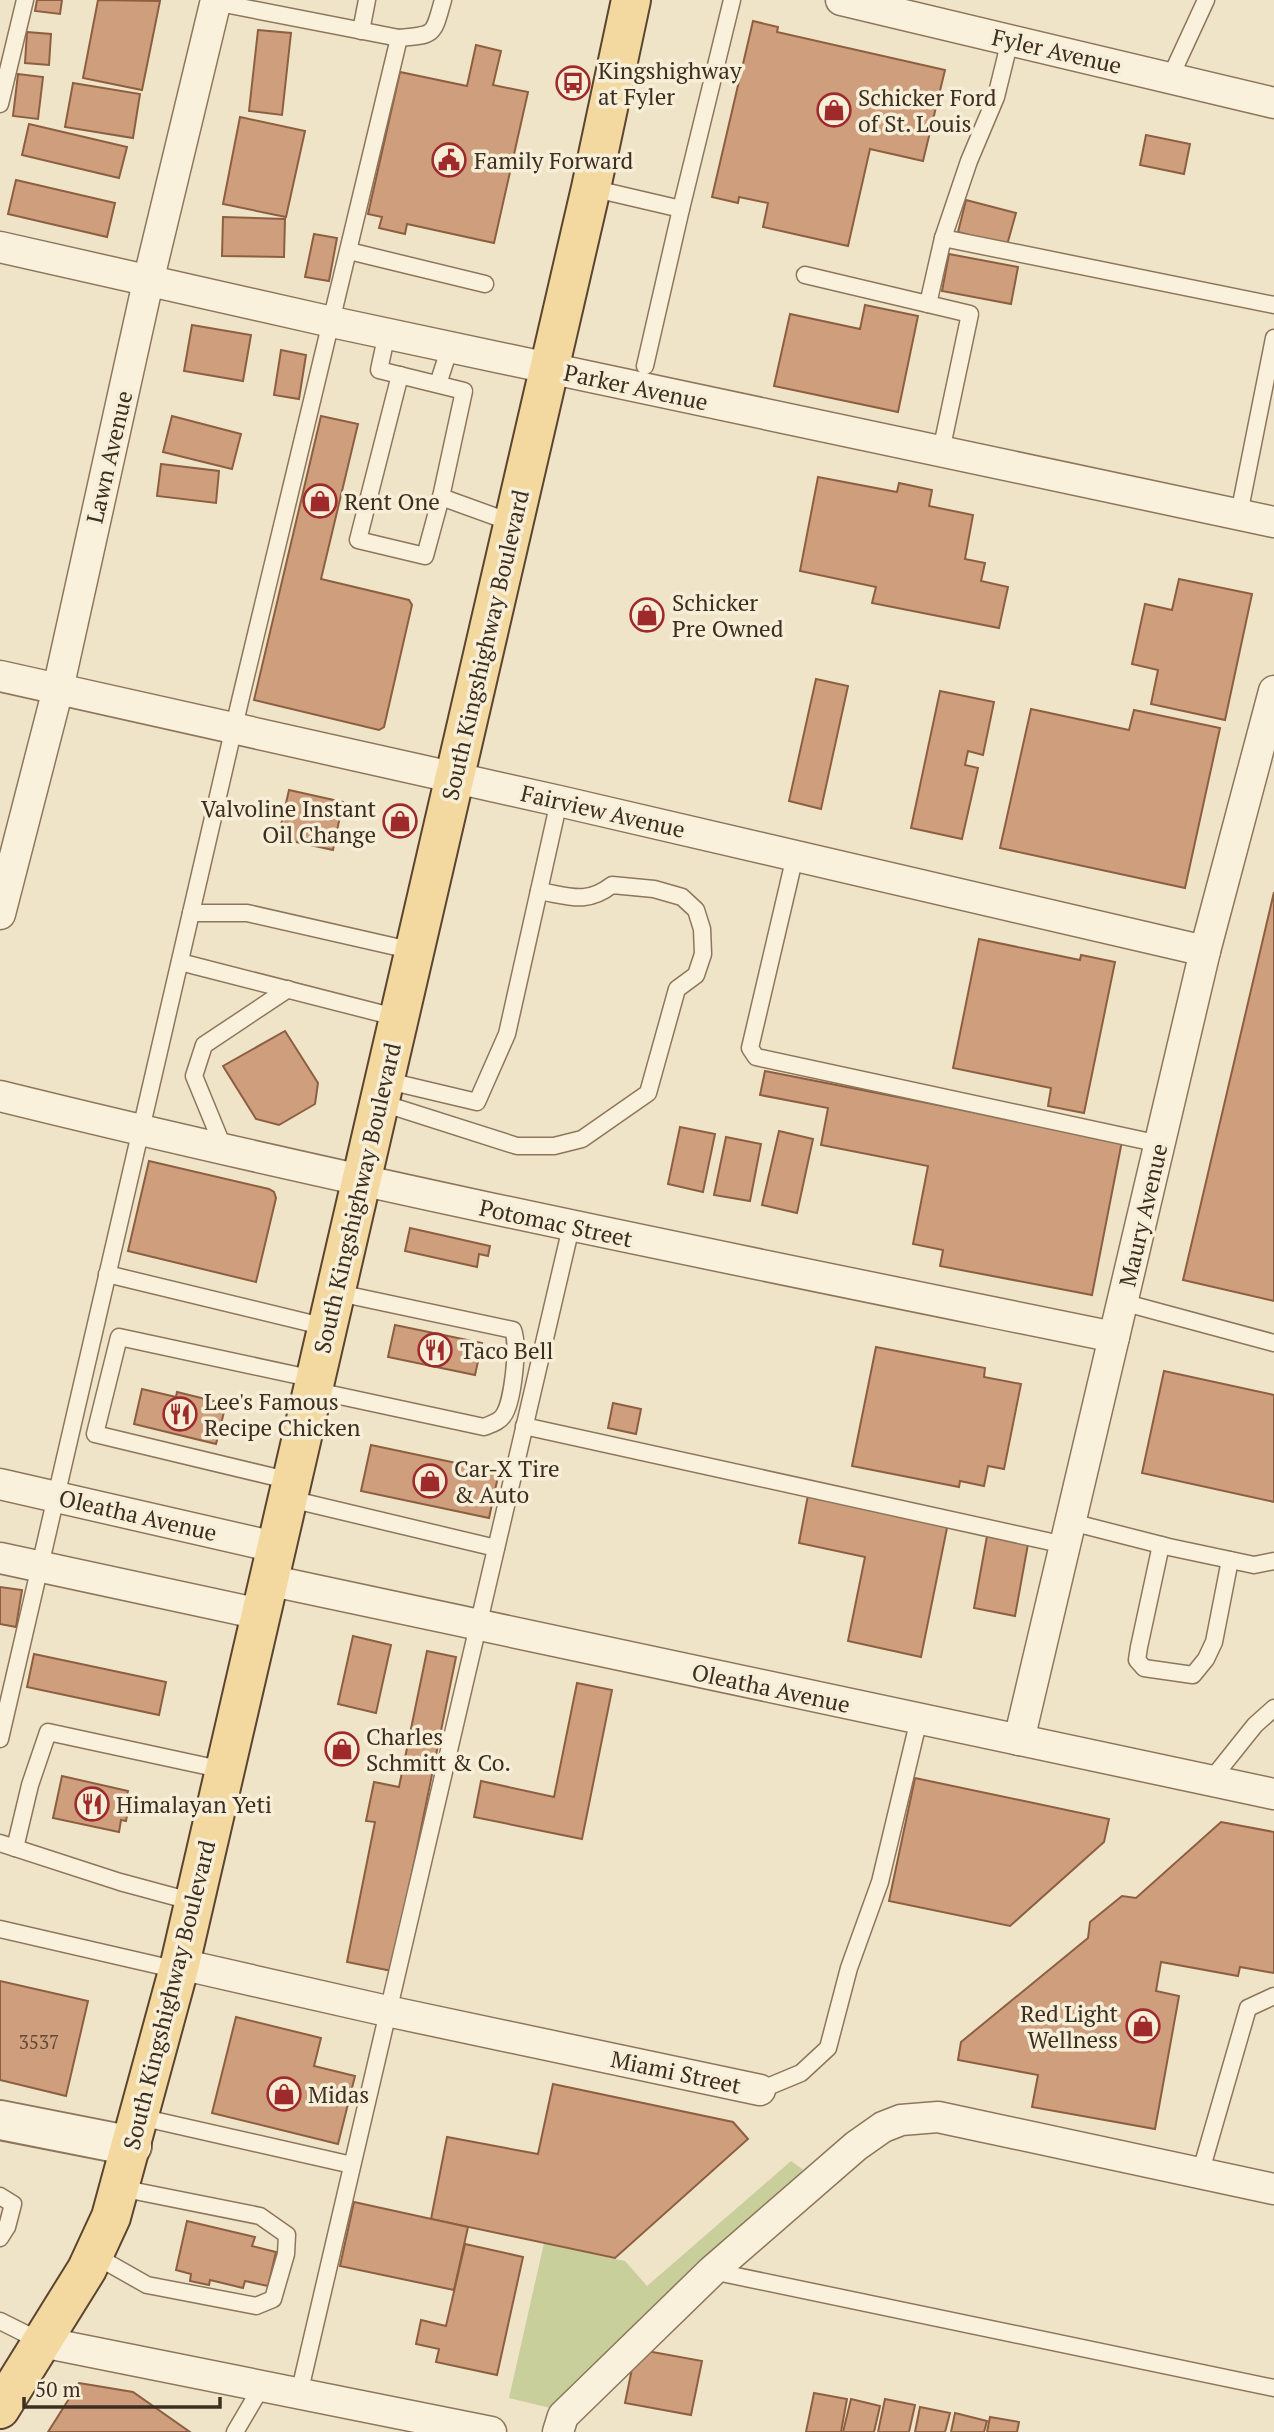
<svg xmlns="http://www.w3.org/2000/svg" width="1274" height="2432" viewBox="0 0 1274 2432" font-family="'PT Serif',serif">
<style>
.green{fill:#c9cf9b}
.building{fill:#cf9f7d;stroke:#8d5f41;stroke-width:2}
.lines{fill:none;stroke-linecap:round;stroke-linejoin:round}
.service-casing{stroke:#8d765c;stroke-width:19}
.minor-casing{stroke:#8d765c;stroke-width:33}
.tertiary-casing{stroke:#8d765c;stroke-width:42}
.primary-casing{stroke:#5b4430;stroke-width:42}
.service{stroke:#faf1dc;stroke-width:16}
.minor{stroke:#faf1dc;stroke-width:30}
.tertiary{stroke:#faf1dc;stroke-width:38}
.primary{stroke:#f3d9a0;stroke-width:38}
.labels{text-anchor:middle;dominant-baseline:central;stroke-width:7;stroke-linejoin:round;paint-order:stroke}
.number-label{font-size:19px;fill:#624a37}
.street-label{font-size:23px;fill:#3d2e20;stroke:#f7eed8}
.poi-label{font-size:23px;fill:#3d2e20;stroke:#f7eed8;text-anchor:start}
</style>
<rect width="100%" height="100%" fill="#f0e4c8"/>
<polygon class="green" points="791,2161 812,2176 554,2409 509,2398 544,2243 625,2261 647,2286"/>
<g class="building">
<polygon points="37,0 62,0 60,14 35,11"/>
<polygon points="98,0 160,1 142,90 83,78"/>
<polygon points="753,21 778,27 777,32 945,70 923,161 870,149 848,246 763,227 768,203 739,197 738,203 712,197"/>
<polygon points="258,30 291,33 282,115 249,111"/>
<polygon points="27,32 51,34 49,65 25,63"/>
<polygon points="476,45 501,51 493,85 528,92 494,243 407,224 405,234 379,228 382,217 368,214 400,72 467,86"/>
<polygon points="18,74 43,77 38,119 13,116"/>
<polygon points="73,83 140,94 133,138 65,127"/>
<polygon points="240,117 305,131 286,217 223,204"/>
<polygon points="29,124 127,147 119,178 22,155"/>
<polygon points="1146,135 1190,144 1184,174 1140,165"/>
<polygon points="16,180 115,203 107,237 8,214"/>
<polygon points="966,200 1016,213 1007,245 958,232"/>
<polygon points="223,217 285,219 284,257 222,256"/>
<polygon points="314,234 337,238 329,281 305,277"/>
<polygon points="949,254 1018,267 1011,304 942,291"/>
<polygon points="865,305 918,316 898,412 774,386 790,314 860,329"/>
<polygon points="192,325 251,335 243,381 184,371"/>
<polygon points="281,350 306,355 299,399 274,395"/>
<polygon points="172,416 241,434 232,469 163,452"/>
<polygon points="321,416 358,424 321,579 409,600 412,605 384,727 379,730 254,700"/>
<polygon points="161,464 219,471 216,503 157,496"/>
<polygon points="818,477 897,492 899,483 932,490 929,506 973,515 965,559 985,563 981,581 1008,587 999,628 872,603 876,587 800,571"/>
<polygon points="1179,579 1252,594 1225,720 1151,704 1158,670 1132,664 1145,604 1172,610"/>
<polygon points="816,679 848,686 821,809 789,801"/>
<polygon points="940,691 994,702 983,755 968,751 965,765 978,768 962,839 911,828"/>
<polygon points="1031,709 1129,730 1134,710 1220,728 1185,888 1000,848"/>
<polygon points="289,790 343,802 333,850 278,838"/>
<polygon points="1274,892 1274,1301 1183,1280"/>
<polygon points="979,939 1080,960 1081,955 1115,962 1084,1113 1048,1106 1051,1088 953,1068"/>
<polygon points="285,1031 318,1083 315,1104 279,1125 256,1119 223,1066"/>
<polygon points="765,1071 1122,1141 1092,1295 940,1266 943,1250 913,1244 928,1166 821,1145 828,1108 760,1095"/>
<polygon points="680,1127 715,1134 703,1192 668,1184"/>
<polygon points="779,1131 813,1139 797,1213 762,1205"/>
<polygon points="726,1137 761,1144 750,1201 714,1195"/>
<polygon points="149,1161 269,1189 274,1192 276,1198 256,1282 128,1251"/>
<polygon points="410,1228 490,1246 488,1256 479,1254 477,1267 405,1251"/>
<polygon points="395,1325 482,1343 475,1375 388,1357"/>
<polygon points="876,1347 985,1368 984,1377 1021,1384 1004,1469 988,1466 984,1486 960,1481 959,1487 852,1466"/>
<polygon points="1164,1371 1274,1395 1274,1502 1142,1473"/>
<polygon points="142,1389 176,1397 177,1392 226,1404 216,1444 134,1424"/>
<polygon points="613,1403 641,1409 636,1434 608,1428"/>
<polygon points="371,1445 499,1472 489,1518 361,1491"/>
<polygon points="808,1495 948,1523 921,1657 848,1641 865,1557 799,1543"/>
<polygon points="987,1536 1028,1544 1015,1616 974,1608"/>
<polygon points="0,1587 22,1590 16,1627 0,1624"/>
<polygon points="353,1636 391,1645 376,1713 338,1704"/>
<polygon points="427,1651 456,1657 392,1971 347,1962 375,1822 366,1821 374,1782 399,1787"/>
<polygon points="34,1654 166,1682 159,1715 27,1687"/>
<polygon points="577,1683 612,1690 582,1839 474,1817 481,1781 554,1797"/>
<polygon points="62,1776 128,1791 125,1803 129,1804 126,1821 121,1820 119,1832 53,1818"/>
<polygon points="915,1778 1109,1819 1104,1842 1010,1926 889,1901"/>
<polygon points="1221,1822 1274,1832 1274,1973 1240,1967 1238,1976 1161,1962 1156,1991 1179,1996 1155,2129 1032,2107 1038,2075 958,2060 961,2042 1088,1938 1090,1922 1122,1896 1136,1898"/>
<polygon points="0,1981 88,2001 66,2096 0,2080"/>
<polygon points="236,2017 321,2038 314,2066 355,2076 338,2144 212,2113"/>
<polygon points="553,2084 733,2122 748,2139 615,2258 431,2219 447,2137 538,2154"/>
<polygon points="354,2202 468,2227 454,2290 340,2266"/>
<polygon points="187,2221 255,2237 252,2246 276,2252 268,2286 245,2281 243,2288 210,2280 209,2285 190,2281 191,2274 176,2270"/>
<polygon points="465,2244 523,2257 497,2375 436,2362 439,2349 416,2344 421,2320 446,2326"/>
<polygon points="636,2349 702,2361 691,2415 625,2403"/>
<polygon points="79,2383 133,2392 190,2432 48,2432"/>
<polygon points="814,2393 847,2399 841,2432 806,2432"/>
<polygon points="851,2399 880,2406 874,2432 843,2432"/>
<polygon points="885,2399 915,2405 909,2432 878,2432"/>
<polygon points="920,2407 950,2413 945,2432 915,2432"/>
<polygon points="955,2413 987,2421 984,2432 951,2432"/>
<polygon points="990,2417 1019,2422 1017,2432 987,2432"/>
</g>
<g class="lines">
<defs>
<g id="service">
<path d="M 209,1 L 399,38 C 436,35 433,35 443,0"/>
<polyline points="361,31 367,0"/>
<polyline points="1170,78 1206,0"/>
<polyline points="0,104 25,0"/>
<polyline points="591,188 681,209 732,0"/>
<polyline points="943,238 969,161 996,97 1010,40"/>
<polyline points="349,251 485,284"/>
<polyline points="805,275 970,314 941,451"/>
<polyline points="928,304 943,238 1274,305"/>
<polyline points="387,333 379,370 464,391 441,497"/>
<polyline points="645,366 681,209"/>
<polyline points="400,375 358,540 425,556 441,497 513,523"/>
<polyline points="438,384 450,347"/>
<polyline points="1239,514 1274,338"/>
<polyline points="795,856 750,1048 756,1057 1160,1144"/>
<polyline points="191,913 247,913 414,951"/>
<polyline points="180,962 399,1018"/>
<polyline points="384,1080 477,1102 507,1034 559,801"/>
<path d="M 379,1102 L 517,1146 L 554,1146 L 582,1139 L 648,1093 L 677,989 L 696,975 L 703,954 L 702,929 L 696,910 L 682,897 L 654,889 L 612,885 C 586,905 569,896 539,891"/>
<polyline points="224,1149 194,1076 204,1045 288,989"/>
<polyline points="107,1274 326,1327"/>
<polyline points="1122,1302 1274,1343"/>
<path d="M 312,1390 L 484,1427 C 491,1424 499,1422 503,1416 C 513,1403 519,1345 513,1330 L 334,1292"/>
<polyline points="524,1426 1065,1545"/>
<polyline points="291,1481 95,1434 119,1337 314,1379"/>
<polyline points="286,1498 496,1548"/>
<polyline points="1071,1522 1169,1547 1254,1565 1274,1561"/>
<polyline points="1161,1545 1139,1647 1137,1660 1144,1668 1193,1675 1206,1659 1214,1642 1230,1560"/>
<polyline points="0,1739 240,701 399,38"/>
<polyline points="1211,1780 1255,1725 1274,1708"/>
<polyline points="0,1843 120,1882 194,1902"/>
<polyline points="15,1848 30,1785 48,1732 224,1770"/>
<polyline points="0,1929 178,1970"/>
<polyline points="760,2090 801,2073 828,2048 849,1968 880,1882 919,1719"/>
<polyline points="140,2117 352,2165"/>
<polyline points="1200,2174 1248,2008 1274,1996"/>
<polyline points="0,2196 13,2204 7,2227 0,2238"/>
<polyline points="94,2255 147,2285 256,2306 273,2299 286,2254 287,2235 260,2216 120,2188"/>
<polyline points="712,2271 1274,2388"/>
<polyline points="0,2321 42,2342"/>
<polyline points="299,2394 571,1227"/>
<polyline points="235,2432 262,2386"/>
</g>
<g id="minor">
<polyline points="841,0 1274,103"/>
<polyline points="0,247 332,322 1274,522"/>
<polyline points="0,676 559,801 1205,951"/>
<polyline points="0,914 58,689 148,282 216,0"/>
<path d="M 0,1096 C 369,1187 742,1261 1114,1337"/>
<polyline points="0,1484 275,1547"/>
<polyline points="0,1558 260,1614"/>
<polyline points="268,1580 1274,1794"/>
<polyline points="1019,1740 1205,951 1274,691"/>
<polyline points="180,1964 387,2011 760,2090"/>
<polyline points="42,2342 491,2432"/>
<polyline points="558,2432 563,2416 712,2271 856,2146 883,2127 901,2120 938,2117 1274,2189"/>
</g>
<polyline id="tertiary" points="0,2120 132,2146"/>
<polyline id="primary" points="0,2409 87,2269 111,2217 180,1964 591,188 631,0"/>
</defs>
<use href="#service" class="service-casing"/>
<use href="#minor" class="minor-casing"/>
<use href="#tertiary" class="tertiary-casing"/>
<use href="#primary" class="primary-casing"/>
<use href="#service" class="service"/>
<use href="#minor" class="minor"/>
<use href="#tertiary" class="tertiary"/>
<use href="#primary" class="primary"/>
</g>
<defs>
<symbol id="bus-ring" viewBox="-11 -11 22 22"><circle r="9.5" fill="#f7eed8" stroke="#9e2a2b" stroke-width="1.5"/><path d="M-5-6H5V4H4V6H2V4H-2V6H-4V4H-5ZM-3.5-4V0h7V-4ZM-3.5 1.2v1.5H-2V1.2ZM2 1.2v1.5H3.5V1.2Z" fill="#9e2a2b"/></symbol>
<symbol id="shop-ring" viewBox="-11 -11 22 22"><circle r="9.5" fill="#f7eed8" stroke="#9e2a2b" stroke-width="1.5"/><path d="M-5-2.5h2.3a2.7 3.5 0 0 1 5.4 0H5L5.5 6h-11ZM-1.5-2.5h3a1.5 2.3 0 0 0-3 0Z" fill="#9e2a2b"/></symbol>
<symbol id="civic-ring" viewBox="-11 -11 22 22"><circle r="9.5" fill="#f7eed8" stroke="#9e2a2b" stroke-width="1.5"/><path d="M-.6-6.5H3V-4.5H.6V-3L4-1V1h2V6H-6V1h2V-1L-.6-3ZM-1.2 2.5V6h2.4V2.5Z" fill="#9e2a2b"/></symbol>
<symbol id="restaurant-ring" viewBox="-11 -11 22 22"><circle r="9.5" fill="#f7eed8" stroke="#9e2a2b" stroke-width="1.5"/><path d="M-5-6h1v4h1v-4h1v4h1v-4h1v5L-1.5 .5V6h-2V.5L-5-1ZM5-6V6H3V1.5H1.5Q1.5-4 5-6Z" fill="#9e2a2b"/></symbol>
</defs>
<g fill-rule="evenodd">
<use href="#bus-ring" x="554" y="64" width="38" height="38"/>
<use href="#shop-ring" x="815" y="91" width="38" height="38"/>
<use href="#civic-ring" x="430" y="141" width="38" height="38"/>
<use href="#shop-ring" x="301" y="482" width="38" height="38"/>
<use href="#shop-ring" x="628" y="596" width="38" height="38"/>
<use href="#shop-ring" x="381" y="802" width="38" height="38"/>
<use href="#restaurant-ring" x="416" y="1331" width="38" height="38"/>
<use href="#restaurant-ring" x="161" y="1395" width="38" height="38"/>
<use href="#shop-ring" x="411" y="1462" width="38" height="38"/>
<use href="#shop-ring" x="323" y="1730" width="38" height="38"/>
<use href="#restaurant-ring" x="73" y="1785" width="38" height="38"/>
<use href="#shop-ring" x="1124" y="2007" width="38" height="38"/>
<use href="#shop-ring" x="265" y="2075" width="38" height="38"/>
</g>
<g class="labels">
<g class="number-label">
<text x="39" y="2041">3537</text>
</g>
<g class="street-label">
<text transform="translate(1057 51) rotate(13)">Fyler Avenue</text>
<text transform="translate(636 387) rotate(12)">Parker Avenue</text>
<text transform="translate(109 457) rotate(-77)">Lawn Avenue</text>
<text transform="translate(485 645) rotate(-77)">South Kingshighway Boulevard</text>
<text transform="translate(603 811) rotate(13)">Fairview Avenue</text>
<text transform="translate(357 1198) rotate(-77)">South Kingshighway Boulevard</text>
<text transform="translate(1143 1215) rotate(-77)">Maury Avenue</text>
<text transform="translate(556 1223) rotate(12)">Potomac Street</text>
<text transform="translate(138 1515) rotate(13)">Oleatha Avenue</text>
<text transform="translate(771 1688) rotate(12)">Oleatha Avenue</text>
<text transform="translate(169 1995) rotate(-76)">South Kingshighway Boulevard</text>
<text transform="translate(676 2072) rotate(12)">Miami Street</text>
</g>
<g class="poi-label">
<text x="598" y="70">Kingshighway<tspan x="598" dy="26">at Fyler</tspan></text>
<text x="858" y="97">Schicker Ford<tspan x="858" dy="26">of St. Louis</tspan></text>
<text x="474" y="160">Family Forward</text>
<text x="344" y="501">Rent One</text>
<text x="672" y="602">Schicker<tspan x="672" dy="26">Pre Owned</tspan></text>
<text x="376" y="808" text-anchor="end">Valvoline Instant<tspan x="376" dy="26">Oil Change</tspan></text>
<text x="460" y="1350">Taco Bell</text>
<text x="204" y="1401">Lee's Famous<tspan x="204" dy="26">Recipe Chicken</tspan></text>
<text x="454" y="1468">Car-X Tire<tspan x="454" dy="26">&amp; Auto</tspan></text>
<text x="366" y="1736">Charles<tspan x="366" dy="26">Schmitt &amp; Co.</tspan></text>
<text x="116" y="1804">Himalayan Yeti</text>
<text x="1118" y="2013" text-anchor="end">Red Light<tspan x="1118" dy="26">Wellness</tspan></text>
<text x="308" y="2094">Midas</text>
</g>
</g>
<path d="M24 2397v10h196v-10" fill="none" stroke="#3d2e20" stroke-width="3.5"/>
<text x="35" y="2397" font-size="21" fill="#3d2e20" stroke="#f7eed8" stroke-width="5" paint-order="stroke">50 m</text>
</svg>
